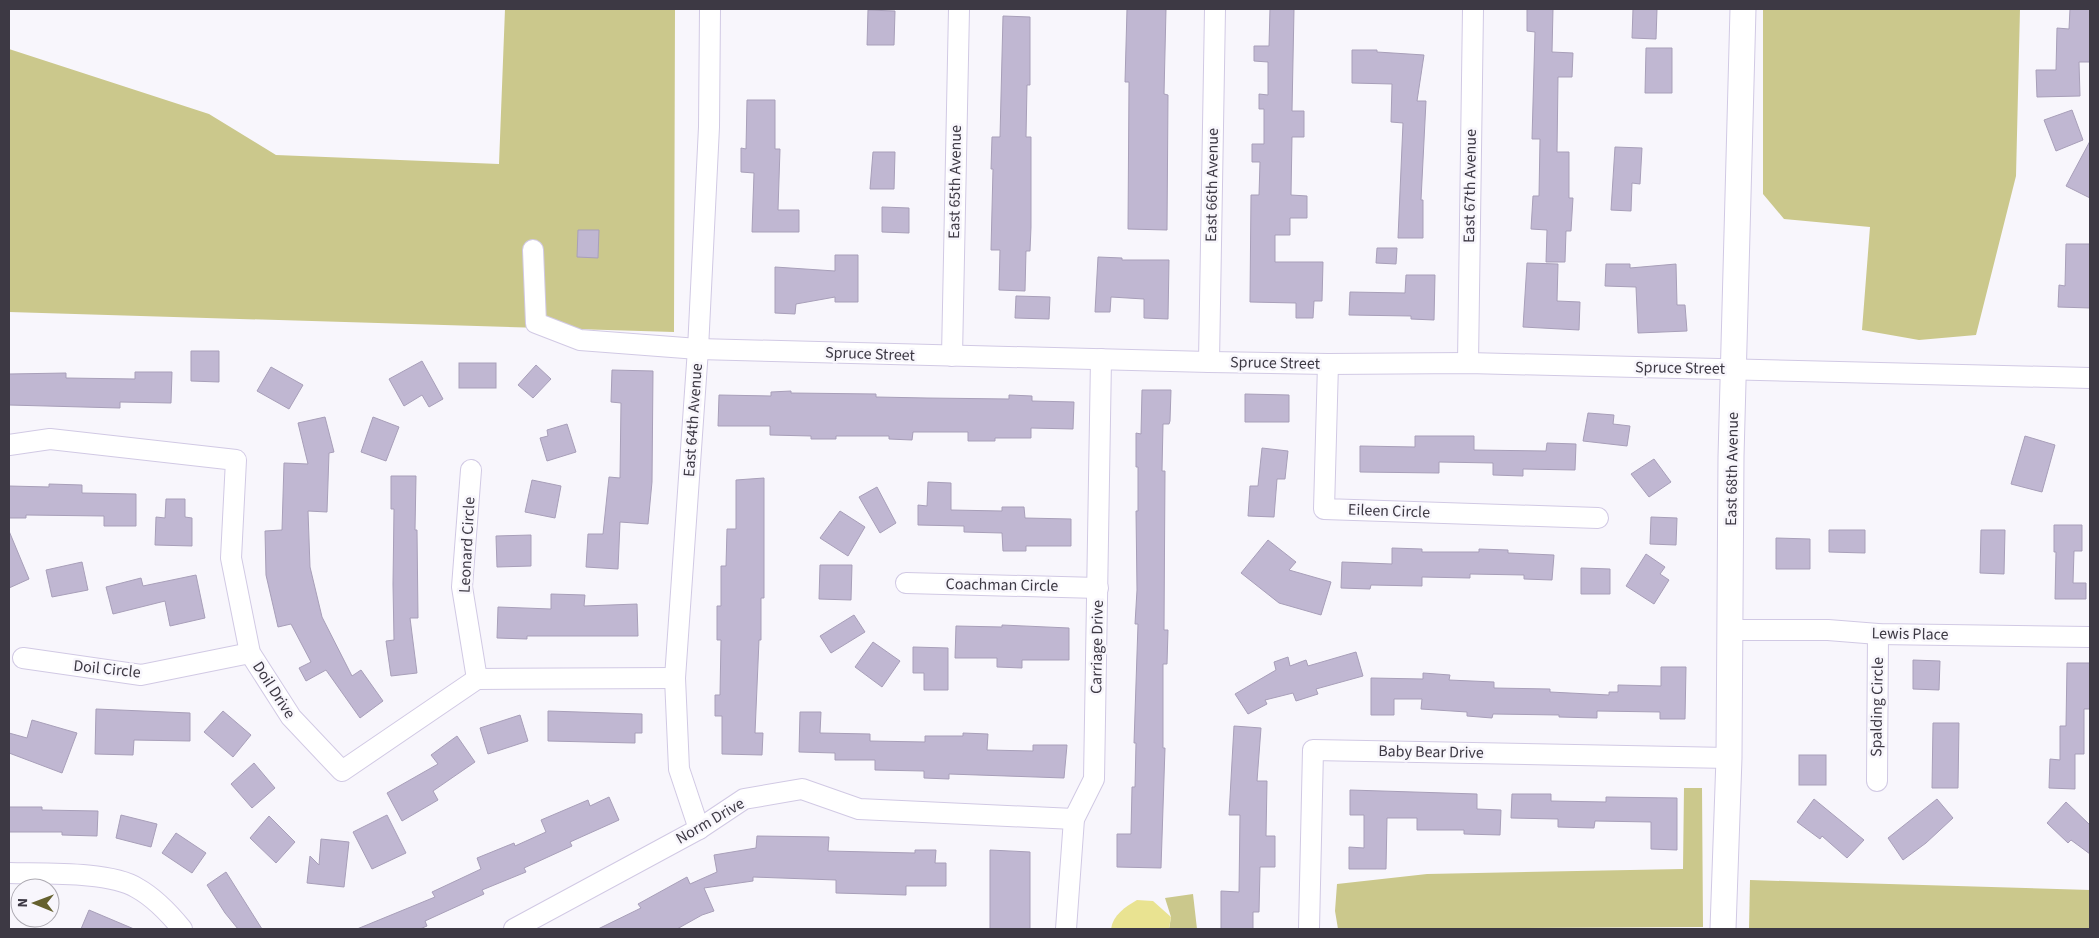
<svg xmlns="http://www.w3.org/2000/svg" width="2099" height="938" viewBox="0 0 2099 938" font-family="'Source Sans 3',sans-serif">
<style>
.green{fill:#cbc88c}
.water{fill:#e9e391}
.building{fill:#c0b7d2;stroke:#a89fb9}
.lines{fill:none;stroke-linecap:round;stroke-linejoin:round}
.minor-casing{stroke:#d1c9e4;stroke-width:22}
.tertiary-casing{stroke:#d1c9e4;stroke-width:27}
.minor{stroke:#fff;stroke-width:20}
.tertiary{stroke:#fff;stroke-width:25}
.labels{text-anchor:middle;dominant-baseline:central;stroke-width:5;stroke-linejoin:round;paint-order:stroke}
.street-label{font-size:16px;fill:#3d3944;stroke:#f8f6fc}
</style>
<rect width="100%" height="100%" fill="#f8f6fc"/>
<g class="green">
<polygon points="505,9 675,9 674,332 9,312 9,49 209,114 276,155 499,164"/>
<polygon points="1763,9 2020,9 2016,176 1976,335 1919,340 1862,330 1870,227 1784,219 1763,194"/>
<polygon points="1684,788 1702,788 1703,927 1338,929 1335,911 1337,884 1427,874 1683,869"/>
<polygon points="1750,880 2090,890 2090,929 1749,929"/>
<polygon points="1193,894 1197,929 1169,929 1171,917 1165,898"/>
</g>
<path class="water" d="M 1137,900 L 1153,901 L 1171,917 L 1169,929 L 1111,929 C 1113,915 1125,907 1137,900 Z"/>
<g class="building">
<polygon points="1127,9 1166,9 1164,94 1168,95 1167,230 1128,229 1129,82 1125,82"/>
<polygon points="1270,9 1294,9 1292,111 1304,111 1304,137 1292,137 1291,195 1307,196 1307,218 1290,218 1290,235 1275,235 1275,262 1323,262 1322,301 1314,301 1313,318 1296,318 1296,303 1250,302 1251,195 1259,195 1260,162 1252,162 1252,144 1264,144 1264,109 1259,109 1259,94 1268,95 1268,62 1254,61 1254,46 1269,46"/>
<polygon points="1527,9 1553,9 1552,52 1573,53 1572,77 1558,77 1557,152 1569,152 1569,198 1573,198 1571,231 1566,231 1565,262 1546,262 1547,230 1531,229 1533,196 1539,196 1540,139 1532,139 1535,32 1527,31"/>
<polygon points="1633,9 1657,9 1656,39 1632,38"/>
<polygon points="2070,9 2090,9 2090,62 2079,62 2080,96 2037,97 2036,70 2056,70 2057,28 2069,29"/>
<polygon points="868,10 895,11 894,45 867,45"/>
<polygon points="1003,16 1030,17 1030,85 1027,85 1026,137 1031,137 1031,227 1030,251 1026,251 1025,291 999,290 1000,250 991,250 993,169 991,169 992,137 1000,137"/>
<polygon points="1646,48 1672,48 1672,93 1645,93"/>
<polygon points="1352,50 1377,50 1377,52 1424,55 1417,101 1426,101 1421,200 1423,200 1423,238 1398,238 1403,123 1391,122 1392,84 1352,83"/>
<polygon points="747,100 775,100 775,149 780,149 778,210 799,210 799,232 752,232 754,173 741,172 741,148 746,149"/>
<polygon points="2072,110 2083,140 2056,151 2044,120"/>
<polygon points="2090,141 2090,198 2066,186"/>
<polygon points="1615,147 1642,148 1640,184 1632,183 1631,211 1611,210"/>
<polygon points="873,152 895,152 894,189 870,189"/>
<polygon points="882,207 909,208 909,233 882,232"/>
<polygon points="578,230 599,230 598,258 577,257"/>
<polygon points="2066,244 2090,244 2090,308 2058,307 2059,285 2065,286"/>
<polygon points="1377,248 1397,248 1396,264 1376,263"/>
<polygon points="835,255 858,255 858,302 835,302 835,297 796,304 795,314 775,313 775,267 835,271"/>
<polygon points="1098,257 1122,258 1122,260 1169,260 1168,319 1144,318 1144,299 1111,297 1110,312 1095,312"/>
<polygon points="1527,263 1558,264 1557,301 1580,302 1579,330 1523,327"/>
<polygon points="1606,264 1630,264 1630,268 1676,264 1677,305 1685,305 1687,331 1638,333 1636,287 1605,286"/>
<polygon points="1406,275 1435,275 1434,320 1411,319 1411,316 1349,315 1350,292 1405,293"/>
<polygon points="1016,296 1050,297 1049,319 1015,318"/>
<polygon points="191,351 219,351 219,382 191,381"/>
<polygon points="422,361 443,399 429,407 422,395 404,406 389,379"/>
<rect x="459" y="363" width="37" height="25"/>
<polygon points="536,365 551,379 533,398 518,385"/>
<polygon points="271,367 303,385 289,409 257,391"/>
<polygon points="612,370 653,371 652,482 648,524 620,522 618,569 586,567 588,534 603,534 609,477 620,478 621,403 611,402"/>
<polygon points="135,372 172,372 171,403 120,402 120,408 9,405 9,374 66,373 66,378 135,379"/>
<polygon points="1142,390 1171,390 1170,421 1169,424 1163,424 1162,471 1165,471 1164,630 1168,630 1167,664 1163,664 1163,748 1165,748 1161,868 1117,867 1117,834 1131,834 1132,787 1135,787 1136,743 1134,743 1138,624 1135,624 1137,590 1136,511 1138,511 1138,467 1136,467 1136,433 1141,434"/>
<polygon points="791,391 791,393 876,394 876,397 927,398 1009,399 1009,395 1032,396 1032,401 1074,402 1073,429 1031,428 1031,438 995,438 995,441 968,441 968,432 913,432 912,440 889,439 889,436 836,436 836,439 811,439 811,436 770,435 770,426 718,426 719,395 771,396 771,392"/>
<polygon points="1245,394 1289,395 1289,422 1245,422"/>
<polygon points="1588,413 1614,415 1613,424 1630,426 1627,446 1583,441"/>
<polygon points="325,417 334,452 329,453 327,512 308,511 310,567 322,617 352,676 361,670 383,701 360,718 326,670 306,681 299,668 311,662 291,624 278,627 266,575 265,531 282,530 284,463 308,464 298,423"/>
<polygon points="373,417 399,427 386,461 361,452"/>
<polygon points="567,424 576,452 547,461 540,438 548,436 547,430"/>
<polygon points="1415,436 1474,436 1474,450 1546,451 1547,443 1576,444 1575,470 1523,469 1523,476 1493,475 1493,463 1439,462 1439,473 1360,472 1360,446 1415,447"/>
<polygon points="2025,436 2055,445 2042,492 2011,484"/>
<polygon points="1262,448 1288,451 1285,479 1277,479 1274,517 1248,516 1250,486 1258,486"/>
<polygon points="1654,459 1671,482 1649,497 1631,474"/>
<polygon points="391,476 416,476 415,530 417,530 418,618 410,618 417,673 391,676 386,641 394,640 393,584 394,509 391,509"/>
<polygon points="764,478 764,598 761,598 761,640 759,640 755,733 763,733 762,755 722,754 722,716 715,716 715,695 720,695 721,640 717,640 717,606 721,606 721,566 726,566 727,529 736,529 736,480"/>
<polygon points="532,480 561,486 555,518 525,512"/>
<polygon points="928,482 951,483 951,510 1002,511 1002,507 1024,507 1025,518 1071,519 1071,546 1026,546 1026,551 1003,551 1002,533 964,532 964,526 918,525 918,505 927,506"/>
<polygon points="49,484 82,485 82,493 136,494 136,526 104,526 104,516 26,515 26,518 9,518 9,486 49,487"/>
<polygon points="877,487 896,523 880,533 859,497"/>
<polygon points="166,499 185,499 185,517 192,518 192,546 155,545 156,517 165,518"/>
<polygon points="840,511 865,527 848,556 820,538"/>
<polygon points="1651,517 1677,518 1676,545 1650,544"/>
<polygon points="2054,525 2082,525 2082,551 2074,551 2073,583 2086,583 2086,599 2055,599 2056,552 2054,552"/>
<polygon points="1829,530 1865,530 1865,553 1829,552"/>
<polygon points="1981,530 2005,530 2004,574 1980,573"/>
<polygon points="9,531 29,579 9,588"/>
<polygon points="531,535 531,566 497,567 496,536"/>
<polygon points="1776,538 1810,539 1810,569 1776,569"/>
<polygon points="1268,540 1296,562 1289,570 1331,582 1321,615 1279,603 1241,573"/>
<polygon points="1392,548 1422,549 1422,552 1479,552 1479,549 1508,550 1508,553 1554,555 1552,580 1524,579 1524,575 1470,574 1470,578 1422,577 1422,586 1371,585 1370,589 1341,588 1342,562 1392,564"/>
<polygon points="1646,554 1665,567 1660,574 1669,580 1654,604 1626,586"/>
<polygon points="82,562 88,590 52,597 46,570"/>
<polygon points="820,565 852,565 851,600 819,599"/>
<polygon points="1581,568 1610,569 1610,594 1581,594"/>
<polygon points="196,575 205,618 170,626 165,601 113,614 106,587 141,578 143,586"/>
<polygon points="551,594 585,595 584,606 637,604 638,636 527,636 527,639 497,638 498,607 551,609"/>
<polygon points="854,615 865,632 831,653 820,636"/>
<polygon points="1002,625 1069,628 1069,660 1022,660 1022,668 997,667 997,658 955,658 956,626 1002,627"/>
<polygon points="873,642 900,661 882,687 855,667"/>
<polygon points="913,647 948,648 948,690 924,690 924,673 913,673"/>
<polygon points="1356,652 1363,676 1316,689 1318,694 1296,701 1293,693 1265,700 1267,704 1248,714 1235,694 1276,670 1274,662 1288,657 1290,666 1306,660 1308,666"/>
<polygon points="1913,660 1940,661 1939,690 1913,689"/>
<polygon points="2067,663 2090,663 2090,709 2084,709 2084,754 2075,754 2075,789 2049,788 2050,759 2060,760 2060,726 2066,726"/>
<polygon points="1661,667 1686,667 1685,719 1660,719 1660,712 1597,711 1597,718 1559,717 1559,715 1493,714 1492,718 1467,716 1467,712 1421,709 1422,699 1394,699 1394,715 1371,715 1371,678 1423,679 1423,673 1450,675 1449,680 1494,682 1494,688 1550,689 1550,692 1609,695 1609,692 1618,692 1618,685 1661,686"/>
<polygon points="96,709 190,713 190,741 134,740 133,755 95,754"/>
<polygon points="223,711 251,735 233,757 204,732"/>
<polygon points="548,711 642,714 642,733 635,733 635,743 548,741"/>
<polygon points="800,712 821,712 820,733 870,734 870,741 925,742 925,736 963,736 963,733 988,734 987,750 1033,751 1033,745 1067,745 1064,778 949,774 949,779 924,778 924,771 875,770 875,760 835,760 835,753 799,752"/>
<polygon points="520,715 528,741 488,754 480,728"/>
<polygon points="32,720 77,733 62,773 9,753 9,733 27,738"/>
<polygon points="1933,723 1959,723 1958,788 1932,788"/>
<polygon points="1234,726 1261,728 1257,781 1267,781 1266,836 1275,836 1275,867 1260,867 1259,912 1253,912 1253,929 1221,929 1221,891 1239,892 1240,815 1229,815"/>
<polygon points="457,736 475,762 433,791 438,800 402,821 387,793 438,764 431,755"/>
<rect x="1799" y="755" width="27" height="30"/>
<polygon points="254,763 275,788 252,808 231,784"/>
<polygon points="1350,790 1477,794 1477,809 1501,810 1500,835 1464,834 1464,830 1417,830 1417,818 1387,818 1386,869 1349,869 1349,847 1364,848 1364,815 1350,815"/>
<polygon points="1512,794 1551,794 1551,801 1606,802 1606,797 1677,798 1677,850 1651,849 1651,822 1595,821 1594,828 1558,827 1558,819 1511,818"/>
<polygon points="609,797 619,820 570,842 572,846 524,868 526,872 482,890 484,894 425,921 427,926 420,929 357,929 435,897 432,892 481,869 477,858 514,843 515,846 546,832 541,820 588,800 590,806"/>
<polygon points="1814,799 1864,840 1847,858 1822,836 1820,839 1797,822"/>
<polygon points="1937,799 1953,818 1926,843 1903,860 1888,838"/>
<polygon points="2066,802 2090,825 2090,854 2071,840 2068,843 2047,823"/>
<polygon points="9,807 42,807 42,810 98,811 97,836 62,835 62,832 9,832"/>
<polygon points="121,815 157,824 151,847 116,838"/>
<polygon points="387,815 406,853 372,869 353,832"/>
<polygon points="269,816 295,842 276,863 250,838"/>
<polygon points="176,833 206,853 192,873 162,853"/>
<polygon points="757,836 829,837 828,851 915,853 915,850 936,850 935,863 946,863 946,886 906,886 906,895 836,893 836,880 753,877 753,881 704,888 714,911 702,915 677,929 598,929 641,908 638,904 687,877 690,884 717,872 714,855 756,848"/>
<polygon points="321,839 349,842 344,887 307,883 310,856 319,865"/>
<polygon points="990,850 1030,852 1030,929 990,929"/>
<polygon points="226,872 262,929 238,929 225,913 207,885"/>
<polygon points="89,910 134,929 81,929"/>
</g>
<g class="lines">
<defs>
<g id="minor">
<polyline points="533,250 536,323 580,340 698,349 1209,362 1328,364 1468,363 2090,378"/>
<polyline points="952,356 959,9"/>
<polyline points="1209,362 1215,9"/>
<polyline points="1468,363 1473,9"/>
<polyline points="1328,364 1324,509 1598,518"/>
<polyline points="9,445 50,439 236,460 231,558 250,653 291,717 342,771 477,679 675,678"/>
<polyline points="471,470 462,587 477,679"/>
<polyline points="906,583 1098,588"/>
<polyline points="1730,630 1828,630 1878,634 2090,637"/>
<polyline points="23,658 141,675 250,653"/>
<polyline points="1877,781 1878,634"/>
<polyline points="699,829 679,769 675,678 698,349 709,127 710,9"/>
<path d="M 9,873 C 42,874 110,871 137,888 C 155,898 169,913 182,929"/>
<polyline points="514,929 699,829 744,799 802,789 859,809 1074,819"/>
<polyline points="1066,929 1074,819 1094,779 1101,359"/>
<polyline points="1309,929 1313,750 1729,758"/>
</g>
<polyline id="tertiary" points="1723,929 1729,758 1731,457 1743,9"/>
</defs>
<use href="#minor" class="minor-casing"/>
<use href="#tertiary" class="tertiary-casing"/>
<use href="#minor" class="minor"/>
<use href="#tertiary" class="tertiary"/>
</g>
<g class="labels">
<g class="street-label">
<text transform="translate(955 182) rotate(-89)">East 65th Avenue</text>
<text transform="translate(1212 185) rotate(-89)">East 66th Avenue</text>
<text transform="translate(1470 186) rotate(-89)">East 67th Avenue</text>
<text transform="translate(870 354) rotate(2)">Spruce Street</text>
<text transform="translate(1275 363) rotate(1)">Spruce Street</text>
<text transform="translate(1680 368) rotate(1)">Spruce Street</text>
<text transform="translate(693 420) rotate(-86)">East 64th Avenue</text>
<text transform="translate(1732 469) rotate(-89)">East 68th Avenue</text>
<text transform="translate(1389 511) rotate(2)">Eileen Circle</text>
<text transform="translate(467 545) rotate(-87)">Leonard Circle</text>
<text transform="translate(1002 585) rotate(1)">Coachman Circle</text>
<text transform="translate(1910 634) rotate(1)">Lewis Place</text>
<text transform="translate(1097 647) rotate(-89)">Carriage Drive</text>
<text transform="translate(107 669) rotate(6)">Doil Circle</text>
<text transform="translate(274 690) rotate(57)">Doil Drive</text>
<text transform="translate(1877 707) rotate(-89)">Spalding Circle</text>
<text transform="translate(1431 752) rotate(1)">Baby Bear Drive</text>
<text transform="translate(710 821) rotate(-30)">Norm Drive</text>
</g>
</g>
<rect width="2099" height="938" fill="none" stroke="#3d3944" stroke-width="20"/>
<g transform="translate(35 903) rotate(271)"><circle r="24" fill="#f8f6fc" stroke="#adaab2"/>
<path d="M0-4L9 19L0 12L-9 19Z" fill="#65612e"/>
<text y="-8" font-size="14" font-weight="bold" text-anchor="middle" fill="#3d3944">N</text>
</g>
</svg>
